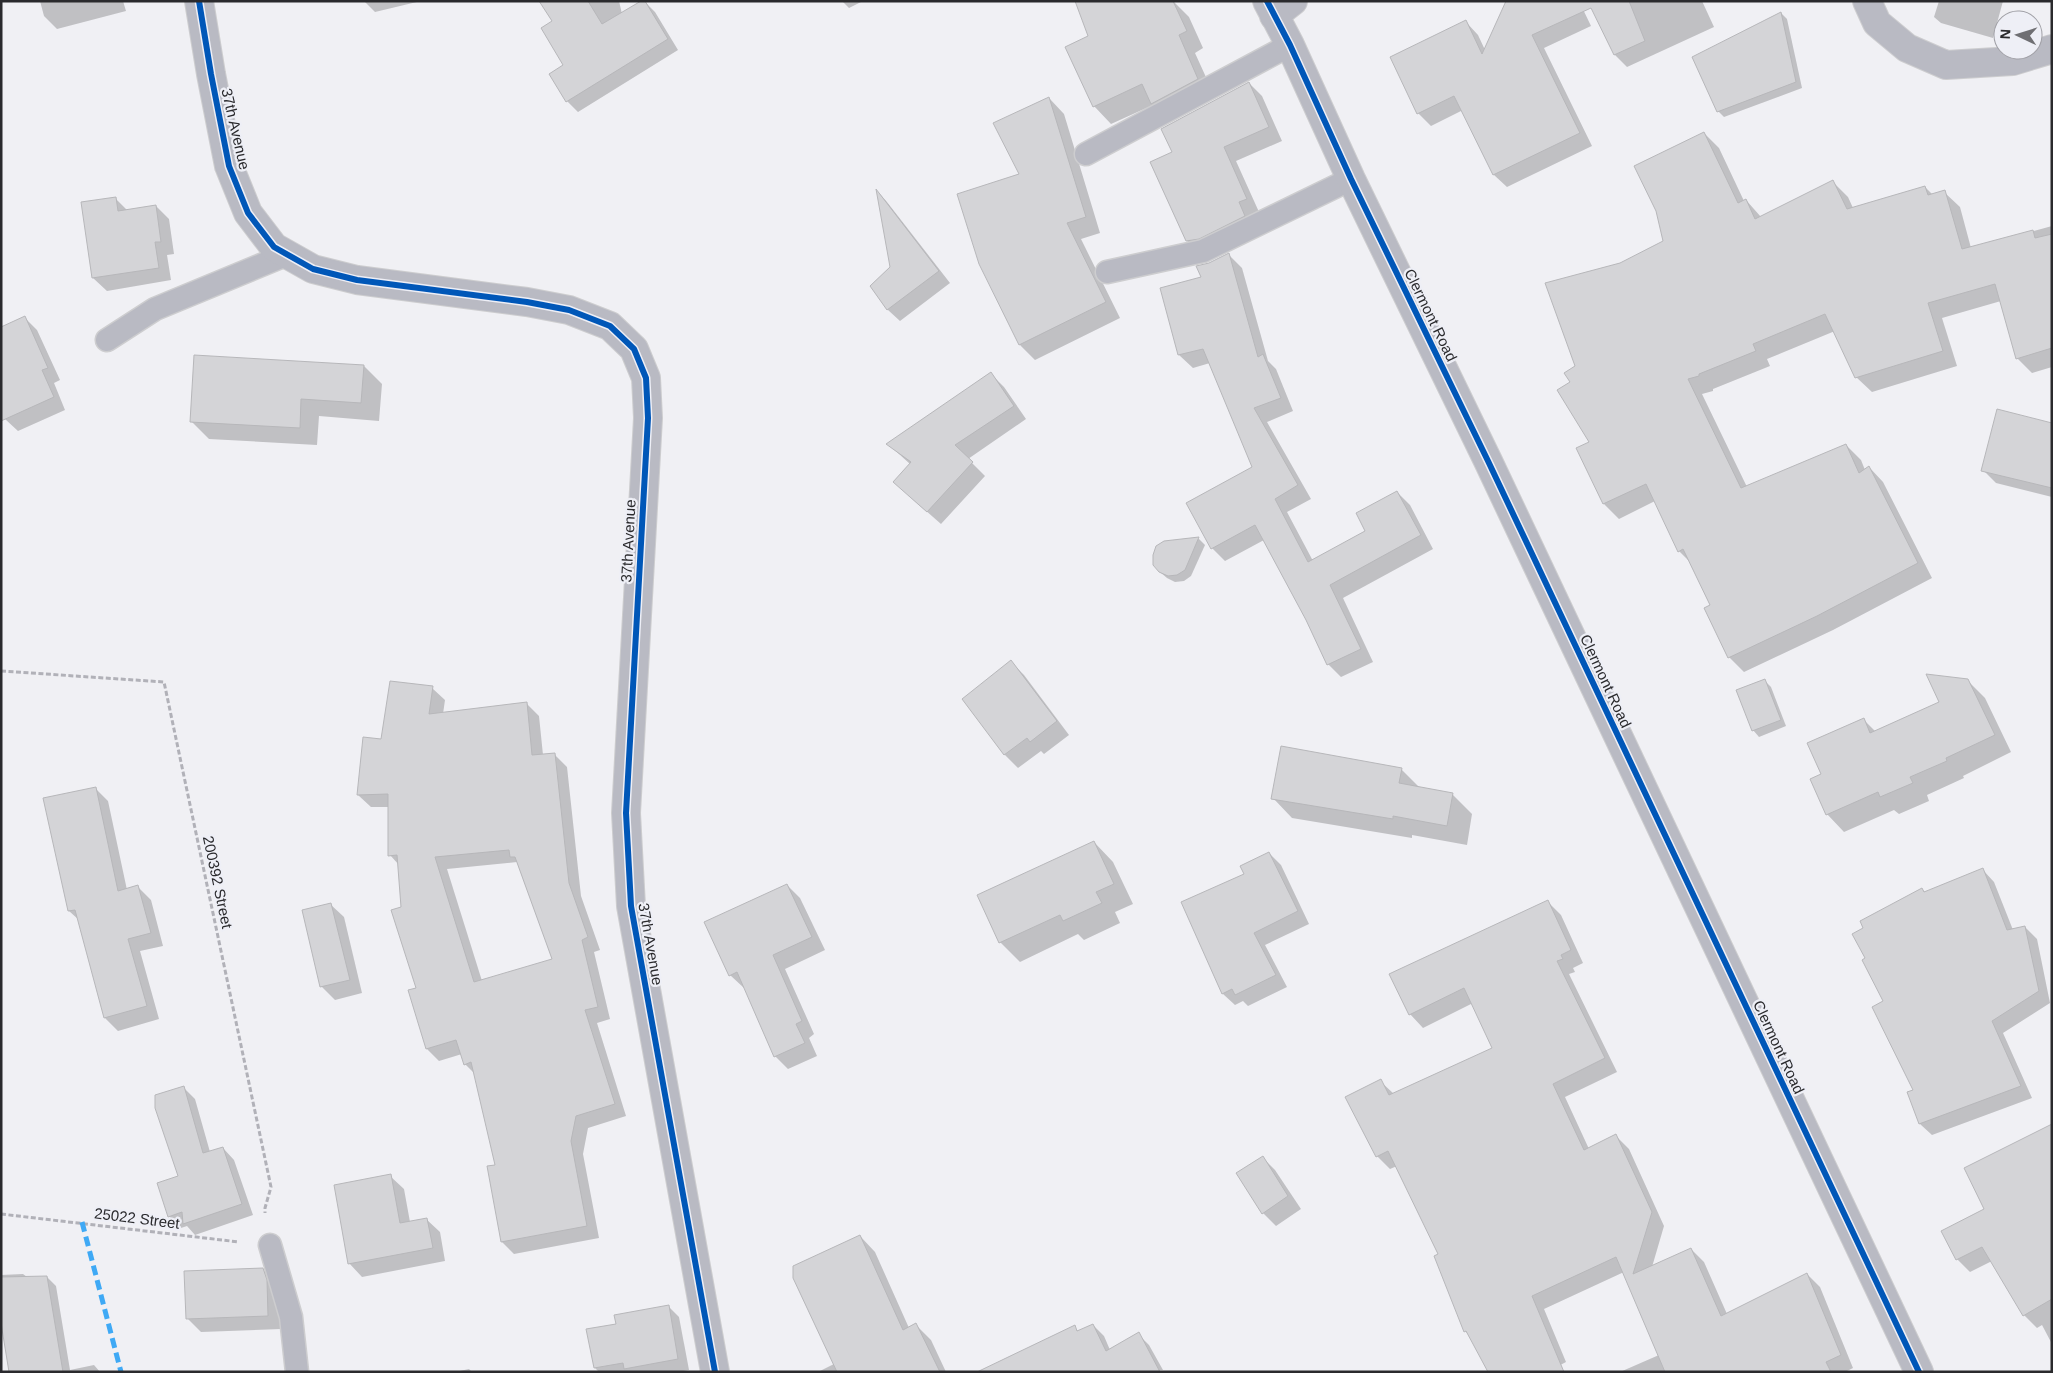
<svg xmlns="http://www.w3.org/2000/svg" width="2053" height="1373" viewBox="0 0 2053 1373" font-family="Helvetica,sans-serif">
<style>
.shadow{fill:#0003;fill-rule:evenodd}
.building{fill:#d4d4d7;stroke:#b7b7ba;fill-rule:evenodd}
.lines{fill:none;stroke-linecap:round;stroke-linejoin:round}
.service-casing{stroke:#cdcdcf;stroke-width:25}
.minor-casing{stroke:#cdcdcf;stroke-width:30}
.tertiary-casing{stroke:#cdcdcf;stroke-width:30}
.path{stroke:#b1b1b8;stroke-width:3;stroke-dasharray:5 2.5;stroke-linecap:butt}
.service{stroke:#b9bac3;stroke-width:22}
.minor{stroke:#b9bac3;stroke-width:28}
.tertiary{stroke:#b9bac3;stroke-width:28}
.quiet{stroke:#3fa9f5;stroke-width:5;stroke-dasharray:10 5;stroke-linecap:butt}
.cycleway-casing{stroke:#eeeff6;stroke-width:9}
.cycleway{stroke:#0057b8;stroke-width:6}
.labels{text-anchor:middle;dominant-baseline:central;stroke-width:4.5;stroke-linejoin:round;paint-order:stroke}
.street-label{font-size:15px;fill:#2a2a2d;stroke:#eeeff6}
</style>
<rect width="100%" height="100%" fill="#f0f0f4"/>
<g class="shadow">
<polygon points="40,1 123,1 126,11 57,29 44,16"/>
<polygon points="364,1 421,1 375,12"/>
<polygon points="540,1 619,1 622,14 644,1 655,12 678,50 578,112 567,101 565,66 553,22"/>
<polygon points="842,1 863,1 849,8"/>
<polygon points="1167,1 1173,1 1189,17 1203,48 1195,53 1215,97 1169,121 1153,105 1111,124 1094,106 1090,37"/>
<polygon points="1579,1 1591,26 1544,48 1592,146 1507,187 1494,175 1463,110 1431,126 1418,113 1466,22 1478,35 1485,50"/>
<polygon points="1589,1 1702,1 1714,27 1627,67 1615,55"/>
<polygon points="1939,1 2003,1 1993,38 1941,23 1934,17"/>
<polygon points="1781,13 1787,19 1802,88 1724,117 1718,111"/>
<polygon points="1249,83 1262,96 1282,141 1236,161 1259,212 1200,254 1187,241"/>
<polygon points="1049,98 1064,114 1100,233 1081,239 1120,318 1035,360 1020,345 1021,175"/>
<polygon points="1704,133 1719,148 1744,201 1746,200 1761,217 1833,182 1848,197 1853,208 1925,187 1933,195 1944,192 1960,207 1971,248 2052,226 2052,367 2032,373 2017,358 2001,301 1942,318 1957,366 1872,392 1856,377 1835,331 1767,359 1770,366 1713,389 1713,391 1702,394 1747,487 1846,445 1861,460 1865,470 1869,467 1883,482 1932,578 1833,630 1744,672 1729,657 1706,609 1712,606 1692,564 1679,551 1655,501 1619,519 1604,504 1578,449 1590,442 1571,382 1621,265 1665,241"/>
<polygon points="878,192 887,202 950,283 900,321 888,310 871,286 891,267"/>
<polygon points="115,198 127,210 156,206 169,219 174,254 167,255 171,280 107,291 93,278"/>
<polygon points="1229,255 1242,268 1268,361 1276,369 1293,411 1267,422 1311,499 1287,512 1313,561 1367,532 1397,492 1410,505 1433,549 1343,598 1373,662 1341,677 1328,664 1307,620 1264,540 1225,561 1212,548 1253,467 1210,363 1193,368 1179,355 1203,278 1209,264"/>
<polygon points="25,318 37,330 60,380 54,383 65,410 18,431 5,419"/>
<polygon points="195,356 364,366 382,384 379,421 319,416 317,445 209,439 191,421"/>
<polygon points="991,374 1004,387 1026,419 968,459 985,476 941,524 908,495 910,464 888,444"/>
<polygon points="2052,425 2052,497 1996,483 1983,470"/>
<polygon points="1199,539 1205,545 1191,576 1184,581 1175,582 1167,578 1160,572 1164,542"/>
<polygon points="1011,662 1024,675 1069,735 1044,754 1041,751 1018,768 1005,755 963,699"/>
<polygon points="1764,680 1771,687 1786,726 1759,737 1753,730"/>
<polygon points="1967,680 1985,698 2011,752 1963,776 1964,778 1927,795 1929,801 1899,814 1894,810 1844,832 1827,814 1822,774 1863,719 1876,732 1941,703"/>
<path d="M 432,688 L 445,700 L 443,714 L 526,703 L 539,716 L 543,755 L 555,755 L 567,767 L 581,896 L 600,950 L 594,952 L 610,1019 L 597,1023 L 626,1116 L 588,1128 L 583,1154 L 599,1238 L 514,1254 L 502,1242 L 497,1166 L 476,1075 L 465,1064 L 462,1054 L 439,1061 L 427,1049 L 418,988 L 402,908 L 399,865 L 390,855 L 389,807 L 371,807 L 358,795 L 382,741 ZM 517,862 L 553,960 L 482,981 L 447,869 Z"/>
<polygon points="1282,748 1402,770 1420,788 1452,794 1472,814 1467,845 1412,835 1412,838 1292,818 1273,798"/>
<polygon points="95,788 108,801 127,890 138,887 151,900 163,946 140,951 159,1019 118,1031 105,1018 79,920 69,911"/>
<polygon points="1094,842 1113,862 1133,904 1115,912 1120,923 1084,940 1078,934 1020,962 1000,942"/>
<polygon points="1269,853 1281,865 1309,924 1265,945 1287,987 1248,1006 1243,1001 1235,1005 1223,994 1245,875"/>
<polygon points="1983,870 1994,882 2013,930 2025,927 2037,939 2050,1003 2003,1033 2032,1098 1932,1135 1920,1124 1915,1090 1885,1002 1867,959 1865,928 1922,889 1926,893"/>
<polygon points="787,885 800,898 825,950 785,969 814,1034 809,1038 817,1056 788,1069 775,1056 745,987 744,988 730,975"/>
<polygon points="1548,902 1561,915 1583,963 1573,968 1575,972 1569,974 1617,1072 1565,1097 1589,1149 1616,1136 1629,1149 1664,1226 1652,1267 1691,1249 1704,1262 1727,1314 1807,1274 1820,1287 1853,1368 1845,1372 1620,1372 1659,1355 1624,1272 1544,1309 1566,1362 1547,1372 1470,1336 1465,1331 1440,1255 1397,1166 1390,1169 1377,1156 1380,1081 1394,1094 1493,1049 1473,1003 1423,1028 1410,1014 1391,975"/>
<polygon points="330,904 344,917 362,993 335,1000 322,987 303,911"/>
<polygon points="183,1087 195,1099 210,1152 223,1148 234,1160 253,1215 195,1235 187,1226 181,1228 169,1216 180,1177"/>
<polygon points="2052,1129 2052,1344 2042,1325 2037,1328 2024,1315 1992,1261 1970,1272 1957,1259 1986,1210"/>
<polygon points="1262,1157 1275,1170 1301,1209 1276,1226 1263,1213"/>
<polygon points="390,1176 404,1189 410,1222 426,1219 440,1232 445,1261 362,1277 349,1263"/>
<polygon points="860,1236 875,1252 909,1328 916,1325 931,1340 946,1372 818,1372 834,1364"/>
<polygon points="263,1269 276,1283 279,1295 281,1329 201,1332 188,1319"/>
<polygon points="23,1274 27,1277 47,1277 56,1286 70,1370 94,1365 100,1372 10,1372 1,1315 1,1275"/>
<polygon points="668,1306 679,1317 689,1370 678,1372 599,1372 595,1368 618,1325"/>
<polygon points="1093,1325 1104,1336 1110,1350 1138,1334 1149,1345 1163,1370 1000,1372 1074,1327 1079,1332"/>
<polygon points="469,1369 472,1372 455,1372"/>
</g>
<g class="building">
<polygon points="539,1 588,1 602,24 641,1 645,1 668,39 566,102 549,74 563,65 541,28 552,21"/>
<polygon points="1075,1 1173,1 1187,31 1179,35 1198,79 1151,104 1142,84 1093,107 1065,47 1088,36"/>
<polygon points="1506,1 1629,1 1645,41 1614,55 1591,8 1532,35 1580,133 1493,175 1454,96 1417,114 1390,57 1466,20 1482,54"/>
<polygon points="1781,12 1796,82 1717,112 1692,57"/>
<polygon points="1249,82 1269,127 1224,147 1247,199 1239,202 1245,216 1199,239 1186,241 1150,162 1172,152 1161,129"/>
<polygon points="1049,97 1086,217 1067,223 1106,302 1019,345 979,264 957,194 1019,174 993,123"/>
<polygon points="1704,132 1738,203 1746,199 1755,219 1833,180 1847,209 1925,186 1928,195 1945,190 1962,249 2033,230 2035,238 2052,234 2052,348 2016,359 1995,284 1928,303 1943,351 1855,378 1825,314 1753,344 1756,351 1699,374 1699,376 1688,379 1741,488 1846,444 1859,473 1869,466 1918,563 1817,616 1728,658 1704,608 1710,605 1683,549 1678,552 1646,484 1603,504 1576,448 1589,442 1557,390 1570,382 1564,373 1575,366 1545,283 1620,263 1663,241 1656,211 1634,166"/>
<polygon points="876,189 939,271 887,310 870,286 890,267"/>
<polygon points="116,197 118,211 156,205 161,242 155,242 159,268 92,278 81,202"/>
<polygon points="1229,253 1258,357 1263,354 1281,398 1254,408 1298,485 1275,499 1308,562 1365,531 1356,513 1397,491 1421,535 1330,585 1361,649 1327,665 1306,620 1255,525 1211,549 1186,503 1252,467 1203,349 1178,355 1160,288 1201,277 1196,266 1209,263"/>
<polygon points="25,316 48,368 42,370 54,397 1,421 1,327"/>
<polygon points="194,355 364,365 361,403 301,399 300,428 190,422"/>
<polygon points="991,372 1014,406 955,445 973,462 927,512 893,482 911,462 886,444"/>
<polygon points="1997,409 2052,423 2052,488 1981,471"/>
<polygon points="1199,537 1185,570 1177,575 1168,576 1159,572 1153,565 1153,555 1156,546 1164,541"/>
<polygon points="1011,660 1057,721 1030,742 1027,738 1004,755 962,699"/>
<polygon points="1926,674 1968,679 1995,735 1946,758 1947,761 1910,777 1913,783 1880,797 1878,792 1826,815 1810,779 1821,774 1807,743 1864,718 1870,733 1939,702"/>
<polygon points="1765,679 1781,720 1752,731 1736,690"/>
<path d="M 390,681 L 433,686 L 429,714 L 527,702 L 532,755 L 555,753 L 569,883 L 588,937 L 582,940 L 598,1007 L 585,1010 L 615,1104 L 576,1116 L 571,1141 L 587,1226 L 501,1242 L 487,1166 L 495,1165 L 471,1062 L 464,1065 L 456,1040 L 426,1049 L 408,990 L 416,988 L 391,910 L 401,907 L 397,855 L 388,856 L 388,794 L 357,795 L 363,737 L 381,739 ZM 509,850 L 510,857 L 515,857 L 552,959 L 474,982 L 435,857 Z"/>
<polygon points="1281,746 1402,768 1399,783 1453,793 1447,826 1393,816 1393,819 1271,799"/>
<polygon points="96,787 118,891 138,885 151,933 128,939 147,1006 104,1018 75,910 68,911 43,798"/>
<polygon points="1094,841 1114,884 1096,892 1102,903 1063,921 1060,915 999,943 977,895"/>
<polygon points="1269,852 1298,911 1254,933 1276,975 1235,995 1232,989 1222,994 1181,902 1244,874 1240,866"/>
<polygon points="1983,868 2007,930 2025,926 2039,991 1992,1021 2021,1086 1919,1124 1907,1092 1913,1090 1872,1007 1883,1001 1862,960 1865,958 1852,934 1863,928 1860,921 1922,888 1924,892"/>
<polygon points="787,884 812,937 773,955 802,1021 796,1024 805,1043 774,1057 737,972 729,976 704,922"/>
<polygon points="1548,900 1571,950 1561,955 1563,959 1557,961 1605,1058 1553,1084 1584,1150 1616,1134 1652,1212 1633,1274 1691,1248 1721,1316 1807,1273 1841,1355 1826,1362 1831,1372 1665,1372 1616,1257 1532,1296 1564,1372 1488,1372 1466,1331 1464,1332 1434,1256 1438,1254 1388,1151 1376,1157 1345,1097 1381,1079 1389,1095 1492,1048 1464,988 1409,1015 1389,974"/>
<polygon points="331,903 350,980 320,987 302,910"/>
<polygon points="184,1086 203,1153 223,1147 242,1204 183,1224 182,1212 168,1217 157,1183 178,1176 155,1108 155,1095"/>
<polygon points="2052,1124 2052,1299 2023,1316 1982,1247 1956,1260 1941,1231 1984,1209 1964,1168"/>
<polygon points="1263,1156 1288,1196 1262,1214 1236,1173"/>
<polygon points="391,1174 400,1223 427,1218 433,1248 348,1264 334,1185"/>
<polygon points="860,1235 903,1330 916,1323 940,1372 837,1372 793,1278 793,1266"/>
<polygon points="263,1268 267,1280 268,1316 186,1319 184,1271"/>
<polygon points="47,1276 63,1372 9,1372 1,1323 1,1277"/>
<polygon points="669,1305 678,1359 624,1369 623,1363 594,1368 586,1329 616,1324 614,1315"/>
<polygon points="1093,1324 1106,1351 1139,1332 1160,1372 977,1372 1075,1325 1077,1331"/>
</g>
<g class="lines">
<defs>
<g id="service">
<polyline points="1086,154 1290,45"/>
<polyline points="1107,272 1203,251 1351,179"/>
<polyline points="107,340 155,309 288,254"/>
<polyline points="270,1245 291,1317 297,1372"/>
</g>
<g id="minor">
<polyline points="199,1 211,74 229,166 248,213 274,247 313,269 357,280 527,302 569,310 610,326 634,349 646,378 648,418 626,813 631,906 715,1372"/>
<polyline points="1867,1 1877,23 1907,48 1946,65 2013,61 2052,49"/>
<polyline points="1274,16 1293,1"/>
</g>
<polyline id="tertiary" points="1267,1 1290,45 1351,179 1488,461 1919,1372"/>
</defs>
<use href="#service" class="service-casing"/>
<use href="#minor" class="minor-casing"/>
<use href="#tertiary" class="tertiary-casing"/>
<g class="path">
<polyline points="1,671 164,682 271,1187 265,1208 265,1213"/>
<polyline points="1,1214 239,1242"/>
</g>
<use href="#service" class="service"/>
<use href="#minor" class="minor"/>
<use href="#tertiary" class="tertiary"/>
<polyline class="quiet" points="82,1222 121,1372"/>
<defs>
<g id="cycleway">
<polyline points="199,1 211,74 229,166 248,213 274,247 313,269 357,280 527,302 569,310 610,326 634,349 646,378 648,418 626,813 631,906 715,1372"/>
<polyline points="1267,1 1290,45 1351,179 1488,461 1919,1372"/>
</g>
</defs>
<use href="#cycleway" class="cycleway-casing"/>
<use href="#cycleway" class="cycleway"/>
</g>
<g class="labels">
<g class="street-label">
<text transform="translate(236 129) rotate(77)">37th Avenue</text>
<text transform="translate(1431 315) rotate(64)">Clermont Road</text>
<text transform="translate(628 541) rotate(-87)">37th Avenue</text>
<text transform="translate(1606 681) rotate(65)">Clermont Road</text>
<text transform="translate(218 882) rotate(78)">200392 Street</text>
<text transform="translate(651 944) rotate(80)">37th Avenue</text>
<text transform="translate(1779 1047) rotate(65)">Clermont Road</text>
<text transform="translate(137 1218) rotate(7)">25022 Street</text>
</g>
</g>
<rect width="2053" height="1373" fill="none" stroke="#2a2a2d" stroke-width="5"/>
<g transform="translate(2018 35) rotate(274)"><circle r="24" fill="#eeeff6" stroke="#a0a0a6"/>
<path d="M0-4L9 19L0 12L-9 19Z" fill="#6f6f73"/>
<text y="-8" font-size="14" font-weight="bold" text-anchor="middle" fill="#2a2a2d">N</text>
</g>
</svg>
